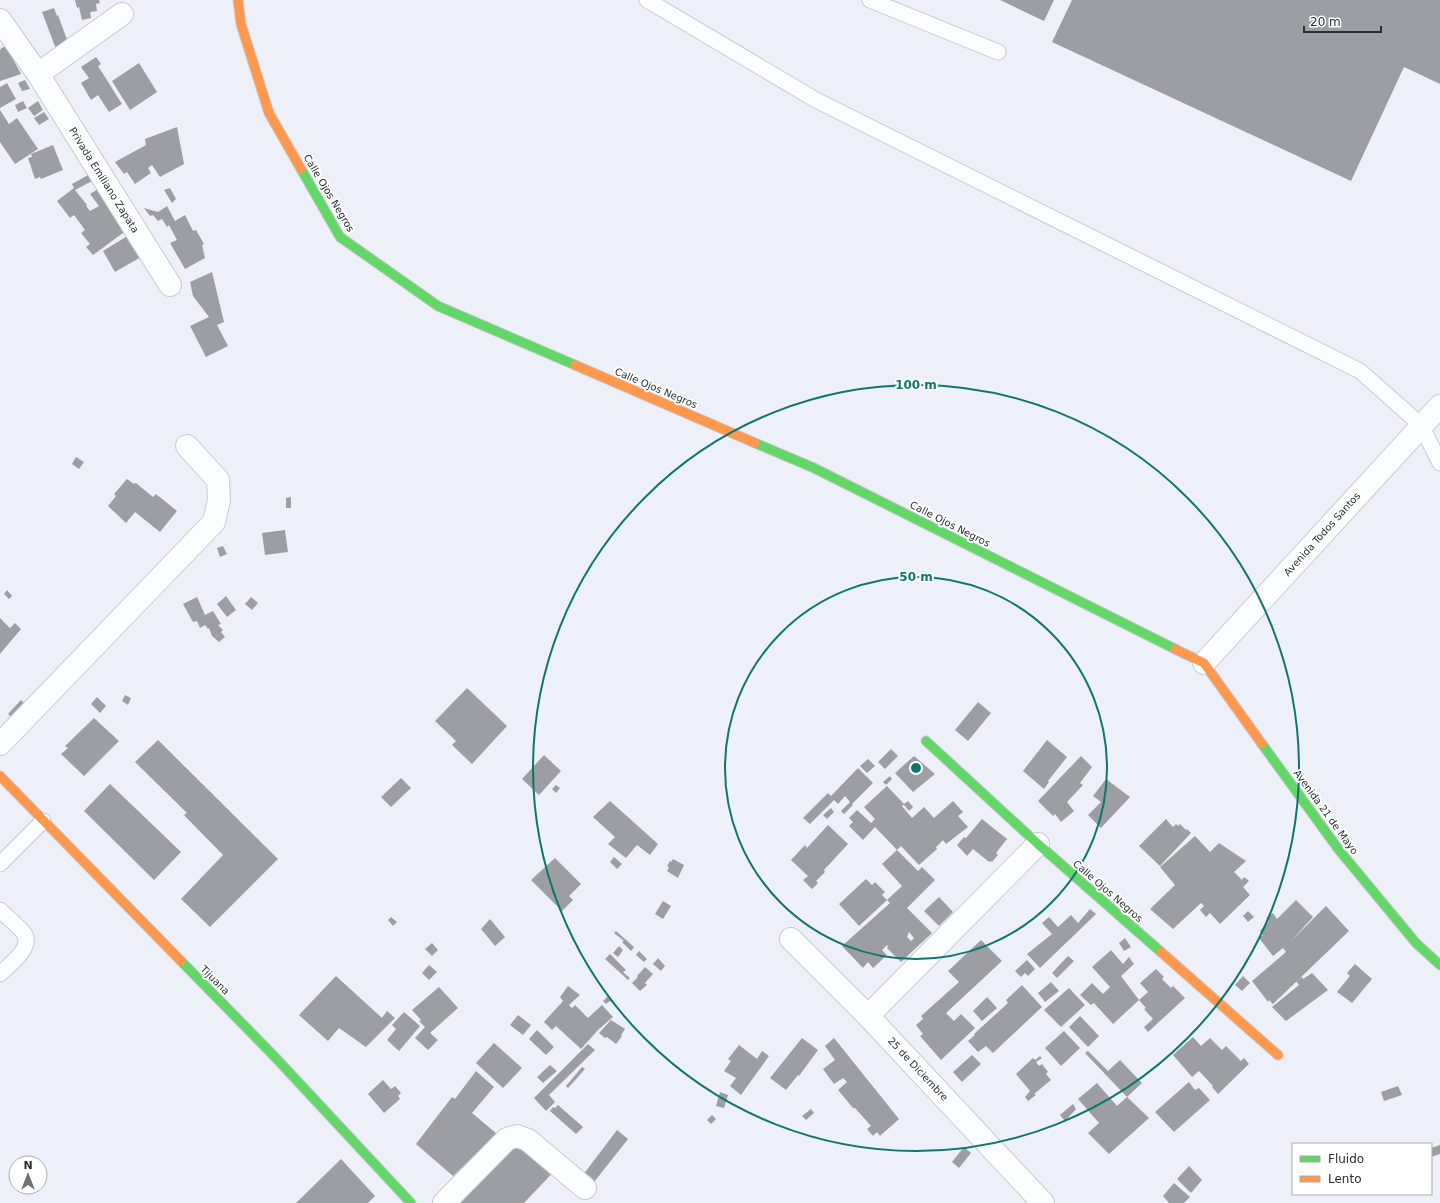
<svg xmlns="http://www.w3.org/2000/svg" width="1440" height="1203" viewBox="0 0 1440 1203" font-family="'DejaVu Sans',sans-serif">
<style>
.building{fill:#9c9ea4;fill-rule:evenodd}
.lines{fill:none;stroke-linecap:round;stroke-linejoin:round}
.lane-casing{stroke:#c8cacf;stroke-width:17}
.street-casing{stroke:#c8cacf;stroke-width:24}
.fast-casing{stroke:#c8cacf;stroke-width:11}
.slow-casing{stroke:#c8cacf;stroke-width:11}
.lane{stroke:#fcfdfe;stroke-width:15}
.street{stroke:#fcfdfe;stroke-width:22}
.fast{stroke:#63d668;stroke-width:9}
.slow{stroke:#ff974d;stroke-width:9}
.ring{fill:none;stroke:#0f766e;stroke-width:2}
.labels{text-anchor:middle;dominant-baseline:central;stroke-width:4;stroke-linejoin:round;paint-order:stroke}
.street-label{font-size:10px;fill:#2b2d32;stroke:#fff}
.centre{fill:#0f766e;stroke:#fff;stroke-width:2}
.ring-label{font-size:12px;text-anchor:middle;font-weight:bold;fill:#0f766e;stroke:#fff;stroke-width:4;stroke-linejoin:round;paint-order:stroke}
</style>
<rect width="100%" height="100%" fill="#edf0f8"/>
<g class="building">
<polygon points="75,0 99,0 100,3 96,4 97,11 90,12 91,18 82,20 79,7 77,8"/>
<polygon points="1000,0 1054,0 1044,21"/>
<polygon points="1072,0 1440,0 1440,84 1404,67 1351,181 1052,42"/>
<polygon points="54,8 57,16 58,15 69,45 56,49 42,12"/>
<polygon points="6,46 21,74 0,81 0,50 1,49 1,48"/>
<polygon points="96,57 101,64 98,66 122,104 109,112 98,95 91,100 81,83 89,78 81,67"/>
<polygon points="139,63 157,92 130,110 112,81"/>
<polygon points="25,80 30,89 22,91 18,83"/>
<polygon points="7,83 16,99 0,108 0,87"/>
<polygon points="23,101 27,108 18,112 15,105"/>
<polygon points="38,101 43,110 34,116 28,108"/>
<polygon points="0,110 9,124 17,118 38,149 15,164 0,142"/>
<polygon points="44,112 49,119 39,125 34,118"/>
<polygon points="177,127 184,164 160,177 152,165 148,168 151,173 135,184 127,172 124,174 115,162 146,145 145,139"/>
<polygon points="53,145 63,170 41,179 40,177 35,179 28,158 32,157 31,154"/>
<polygon points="88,175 92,181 75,190 87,205 86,206 90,211 99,206 90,194 98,189 127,230 93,255 86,247 90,244 81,233 85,230 74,215 70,218 57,201 74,188 72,184"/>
<polygon points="170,188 176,199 172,203 164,190"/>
<polygon points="167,206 175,221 185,215 193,231 196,230 204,244 202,245 205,258 185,269 170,243 177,240 169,225 167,227 162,219 158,221 153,215 150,216 144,208 158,212"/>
<polygon points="129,235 141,257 115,272 103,251"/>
<polygon points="212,272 224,322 217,325 228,346 206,357 190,326 209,317 193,296 190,282"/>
<polygon points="76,457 84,462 79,469 72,464"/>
<polygon points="127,479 134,484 136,483 153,497 156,494 177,511 160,532 135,512 126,523 108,506 116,496 114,494"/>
<polygon points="291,497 291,508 286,508 286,498"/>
<polygon points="285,530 288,552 265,555 262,533"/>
<polygon points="223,546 227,554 220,557 217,548"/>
<polygon points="7,590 12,596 9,599 4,594"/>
<polygon points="226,596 236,610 227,617 217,604"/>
<polygon points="197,597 205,615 213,611 221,624 218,625 223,630 221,632 225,637 219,642 212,636 209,628 208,629 205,625 200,628 197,621 193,622 183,604"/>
<polygon points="251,597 258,603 252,610 245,604"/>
<polygon points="0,618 10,628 15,623 21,629 0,654"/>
<polygon points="467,688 507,726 472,764 452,745 456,741 435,721"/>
<polygon points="125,695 131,698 128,705 122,701"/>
<polygon points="97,697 106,706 100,713 91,704"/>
<polygon points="21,700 36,714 23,728 8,714"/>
<polygon points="978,702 991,713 968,741 955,730"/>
<polygon points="94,718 119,741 84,776 61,754 68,748 65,746"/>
<polygon points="158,740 278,859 210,927 181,899 223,855 184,815 187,813 135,762"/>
<polygon points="1047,740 1067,757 1048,781 1049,782 1044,789 1023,771"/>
<polygon points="891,749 898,756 885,769 878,762"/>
<polygon points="544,755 561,771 539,795 522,779"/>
<polygon points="914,756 935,774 913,792 895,773"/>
<polygon points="1081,756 1092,767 1080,783 1083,785 1067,802 1074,811 1061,822 1055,814 1053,816 1038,801"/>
<polygon points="868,759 875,766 867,773 860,766"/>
<polygon points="858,768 873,783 852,804 853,805 844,814 841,811 850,802 845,796 838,804 834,800 810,824 803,818 828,793 831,796"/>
<polygon points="890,776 892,779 886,785 883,782"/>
<polygon points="401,778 411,788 391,807 381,797"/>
<polygon points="1106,779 1130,797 1101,828 1088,815 1101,802 1093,796"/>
<polygon points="110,784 181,852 154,880 84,811"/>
<polygon points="556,785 560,788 556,793 552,789"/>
<polygon points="887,786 904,804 908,801 913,807 909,811 904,805 902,806 912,818 924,807 934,818 953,801 963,812 958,816 968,827 946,844 943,840 936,847 937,849 919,865 901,846 897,850 875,827 863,840 849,826 853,822 849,818 857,810 871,823 875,819 864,807"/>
<polygon points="610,801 658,844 650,855 637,845 626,858 608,844 615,837 593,817"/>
<polygon points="831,808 834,812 827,819 823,815"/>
<polygon points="982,819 1007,839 996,853 998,855 992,862 990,861 989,862 973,849 967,856 957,845 964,837 966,838"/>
<polygon points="1166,819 1173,827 1176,824 1178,826 1180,824 1186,830 1187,829 1191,833 1160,866 1139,846"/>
<polygon points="828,825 848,844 824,870 825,872 816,881 818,883 812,889 803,880 808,876 791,860 805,845 807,848"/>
<polygon points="1195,836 1210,852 1219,843 1246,861 1234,872 1242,880 1244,877 1249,881 1243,887 1250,895 1220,924 1210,913 1206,917 1200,910 1204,906 1201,903 1173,929 1150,909 1175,885 1160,867"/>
<path d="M 897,850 L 918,871 L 922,867 L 935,880 L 907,908 L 932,933 L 901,962 L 887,948 L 888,946 L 887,945 L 882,950 L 887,955 L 873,968 L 868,962 L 863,968 L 842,946 L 890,903 L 887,900 L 902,886 L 882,864 ZM 909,932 L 914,938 L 911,941 L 907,937 Z"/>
<polygon points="614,857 622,864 617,869 610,862"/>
<polygon points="555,858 581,884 569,896 573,900 562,911 531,880"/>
<polygon points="673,859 684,865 678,878 667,871 669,867 667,866 670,861 671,862"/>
<polygon points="866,879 872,885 875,882 885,892 882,895 887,900 859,926 839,904"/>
<polygon points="939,897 953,912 939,926 924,911"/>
<polygon points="1296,900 1313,917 1290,942 1326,906 1349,931 1273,1004 1269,1000 1268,1002 1252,981 1286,952 1283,948 1273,956 1259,938 1263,935 1260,931 1269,921 1266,918 1273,913 1277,919"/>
<polygon points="663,901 671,906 663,919 655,914"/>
<polygon points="1090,909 1096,914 1040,968 1027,954 1052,934 1042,923 1049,917 1058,927 1071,915 1078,923"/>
<polygon points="1248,911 1254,917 1248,922 1243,916"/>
<polygon points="391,917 397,922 393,926 388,920"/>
<polygon points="490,919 505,937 495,946 481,929"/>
<polygon points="616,931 634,947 631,951 622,942 624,941 614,933"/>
<polygon points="1125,938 1131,947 1124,951 1119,943"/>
<polygon points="981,940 1002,961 946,1013 954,1021 961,1014 975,1028 941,1060 920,1036 923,1034 916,1025 923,1019 921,1016 959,982 948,971"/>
<polygon points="432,943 438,950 432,956 425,949"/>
<polygon points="619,946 623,950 618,957 613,953"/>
<polygon points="1111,950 1123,964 1129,957 1134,964 1121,976 1139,1000 1113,1024 1094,1003 1091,1005 1080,995 1092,983 1103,994 1110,987 1092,967"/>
<polygon points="639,951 647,959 644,962 636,955"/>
<polygon points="610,954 626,970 623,972 630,978 628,980 605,959"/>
<polygon points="1068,956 1074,961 1057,978 1052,973"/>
<polygon points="658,958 665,966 661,971 653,964"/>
<polygon points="1027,960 1035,969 1028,976 1025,973 1021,977 1015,971"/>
<polygon points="1355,964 1372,979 1352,1003 1337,992 1350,976 1347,973"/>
<polygon points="429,965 437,972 429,980 422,973"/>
<polygon points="645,967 653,974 645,983 647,985 640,991 632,983 638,977 637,976"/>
<polygon points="1156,969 1164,977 1162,979 1171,988 1173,986 1185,998 1148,1032 1144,1027 1153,1019 1144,1009 1146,1008 1139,1000 1148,992 1140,983"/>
<polygon points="1312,973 1328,990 1286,1021 1272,1007 1299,985 1296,981 1302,977 1303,979"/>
<polygon points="336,976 382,1018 387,1011 395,1018 366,1047 339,1028 328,1041 299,1015"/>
<polygon points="1243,976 1250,983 1242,991 1235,985"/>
<polygon points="1051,982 1059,991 1045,1002 1038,993"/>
<polygon points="1022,985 1042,1007 993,1053 986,1046 978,1052 968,1041 975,1035 974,1034 1008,1003 1006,1000"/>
<polygon points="568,986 580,995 569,1005 572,1008 575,1005 588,1018 602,1005 613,1017 598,1030 581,1049 556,1026 552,1030 544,1022 563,1001 560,997"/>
<polygon points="439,987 458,1008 430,1033 438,1040 428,1050 415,1038 425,1027 419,1021 421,1020 412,1010"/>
<polygon points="1069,988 1085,1005 1061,1027 1044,1010"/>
<polygon points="608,996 613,1002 612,1003 610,1001 606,1004 603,1001"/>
<polygon points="987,997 997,1008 982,1021 973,1011"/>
<polygon points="404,1012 420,1026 399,1051 387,1040 396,1029 392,1025"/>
<polygon points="518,1015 531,1025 523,1035 510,1025"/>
<polygon points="1080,1016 1099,1036 1088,1047 1069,1027"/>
<polygon points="611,1020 625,1029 621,1035 622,1036 616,1044 607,1037 605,1038 599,1033"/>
<polygon points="537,1030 554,1047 546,1055 529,1039"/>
<polygon points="1064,1031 1080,1048 1061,1066 1045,1048"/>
<polygon points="1193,1037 1201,1046 1210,1038 1222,1050 1226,1046 1241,1061 1244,1058 1249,1064 1218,1094 1212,1087 1213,1086 1199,1071 1192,1077 1173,1055"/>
<polygon points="802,1038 818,1050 799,1076 798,1075 786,1090 770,1078"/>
<polygon points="834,1038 899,1119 880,1136 877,1132 873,1136 867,1129 871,1126 855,1108 853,1108 838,1090 847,1082 843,1078 834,1084 823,1069 835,1060 825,1046"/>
<polygon points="494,1043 522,1068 503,1088 476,1063"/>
<polygon points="588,1044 595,1050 549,1095 555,1102 546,1111 534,1098"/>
<polygon points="739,1045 757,1059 762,1051 769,1056 741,1095 730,1086 736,1078 724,1071 731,1061 728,1059"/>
<polygon points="1088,1051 1108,1071 1120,1060 1142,1083 1127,1097 1085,1053"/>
<polygon points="972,1055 981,1064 962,1082 953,1072"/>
<polygon points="1040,1056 1042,1058 1036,1062 1039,1066 1042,1064 1048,1072 1046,1074 1051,1080 1034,1094 1036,1095 1028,1101 1025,1097 1030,1091 1016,1074 1033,1058 1035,1060"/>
<polygon points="550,1065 557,1071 543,1083 537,1077"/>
<polygon points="582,1067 585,1069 568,1088 566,1086"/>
<polygon points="476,1071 494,1087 472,1113 497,1134 453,1176 416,1144 452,1097 455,1099"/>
<polygon points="383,1080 391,1089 395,1086 401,1093 398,1096 400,1099 384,1113 368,1094"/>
<polygon points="1189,1082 1195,1090 1199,1088 1210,1100 1174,1132 1155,1112"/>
<polygon points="1097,1083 1117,1106 1127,1097 1149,1118 1109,1154 1088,1133 1099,1123 1078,1099"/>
<polygon points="1398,1086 1402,1095 1384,1101 1381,1092"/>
<polygon points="720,1092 728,1095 724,1108 716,1106"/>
<polygon points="1073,1104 1076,1109 1065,1121 1060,1115"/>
<polygon points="558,1105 583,1127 576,1134 550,1111 553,1107 555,1108"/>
<polygon points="811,1109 814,1113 806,1120 802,1116"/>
<polygon points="712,1115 716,1119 711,1124 707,1120"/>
<polygon points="617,1130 628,1139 587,1191 577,1183"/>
<polygon points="522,1137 560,1165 524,1203 460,1203 458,1201"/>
<polygon points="1440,1145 1440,1154 1431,1157 1431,1148"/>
<polygon points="964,1147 971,1153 959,1168 952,1162"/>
<polygon points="341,1159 375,1196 368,1203 296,1203"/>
<polygon points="1189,1166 1202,1180 1191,1193 1177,1179"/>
<polygon points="1174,1183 1190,1197 1184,1203 1169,1203 1163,1196"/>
</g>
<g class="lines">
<defs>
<g id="lane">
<polyline points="647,0 816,100 1360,371 1421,425 1440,463"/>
<polyline points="870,0 998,52"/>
<polyline points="0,864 43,821"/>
<path d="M 0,910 C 7,917 16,924 23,932 C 35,947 9,965 0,974"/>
</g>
<g id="street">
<polyline points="0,20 38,74 170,285"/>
<polyline points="38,74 122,14"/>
<polyline points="1204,663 1440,406"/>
<polyline points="0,744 214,522 219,500 218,480 187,446"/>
<polyline points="791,939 868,1016 1043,1203"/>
<polyline points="868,1016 1038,844"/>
<polyline points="444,1203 507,1139 517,1136 528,1140 585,1188"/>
</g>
<g id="fast">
<polyline points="301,169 340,237 438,306 575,365"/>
<polyline points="755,443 814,468 1175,649"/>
<polyline points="926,741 1038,844 1161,952"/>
<polyline points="1262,744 1339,850 1416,943 1440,965"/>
<polyline points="181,961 274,1056 411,1203"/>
</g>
<g id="slow">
<polyline points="238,0 241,24 269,113 301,169"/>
<polyline points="575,365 755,443"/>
<polyline points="1175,649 1204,663 1262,744"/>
<polyline points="0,776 181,961"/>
<polyline points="1161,952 1278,1055"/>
</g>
</defs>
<use href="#lane" class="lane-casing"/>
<use href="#street" class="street-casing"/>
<use href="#fast" class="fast-casing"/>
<use href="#slow" class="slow-casing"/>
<use href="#lane" class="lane"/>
<use href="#street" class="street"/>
<use href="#fast" class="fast"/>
<use href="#slow" class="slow"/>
</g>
<g class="ring">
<circle cx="916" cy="768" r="191"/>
<circle cx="916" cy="768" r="383"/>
</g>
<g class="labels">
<g class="street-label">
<text transform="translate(104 180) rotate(58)">Privada Emiliano Zapata</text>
<text transform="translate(329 193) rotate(59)">Calle Ojos Negros</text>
<text transform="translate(656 388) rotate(23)">Calle Ojos Negros</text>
<text transform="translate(950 524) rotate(27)">Calle Ojos Negros</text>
<text transform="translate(1322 534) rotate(-48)">Avenida Todos Santos</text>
<text transform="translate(1326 812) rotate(54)">Avenida 21 de Mayo</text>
<text transform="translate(1108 891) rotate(41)">Calle Ojos Negros</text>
<text transform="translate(215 980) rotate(45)">Tijuana</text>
<text transform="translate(918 1069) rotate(47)">25 de Diciembre</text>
</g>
</g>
<circle cx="916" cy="768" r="6" class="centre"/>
<g class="ring-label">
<text x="916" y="389">100 m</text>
<text x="916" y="581">50 m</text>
</g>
<rect x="1292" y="1143" width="140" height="52" fill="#ffffff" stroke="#aaabad"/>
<rect x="1300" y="1156" width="20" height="6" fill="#63d668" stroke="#aaabad"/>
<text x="1328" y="1163" font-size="12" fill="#2b2d32">Fluido</text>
<rect x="1300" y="1176" width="20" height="6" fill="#ff974d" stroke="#aaabad"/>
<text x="1328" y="1183" font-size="12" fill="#2b2d32">Lento</text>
<g transform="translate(28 1175)"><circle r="19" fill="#ffffff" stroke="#aaabad"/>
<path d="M0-3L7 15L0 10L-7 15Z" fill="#6f7177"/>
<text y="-6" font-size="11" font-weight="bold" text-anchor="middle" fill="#2b2d32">N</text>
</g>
<path d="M1304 26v6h77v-6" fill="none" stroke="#2b2d32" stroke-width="2"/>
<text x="1310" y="26" font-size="12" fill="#2b2d32" stroke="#ffffff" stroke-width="3" paint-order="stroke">20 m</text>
</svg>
